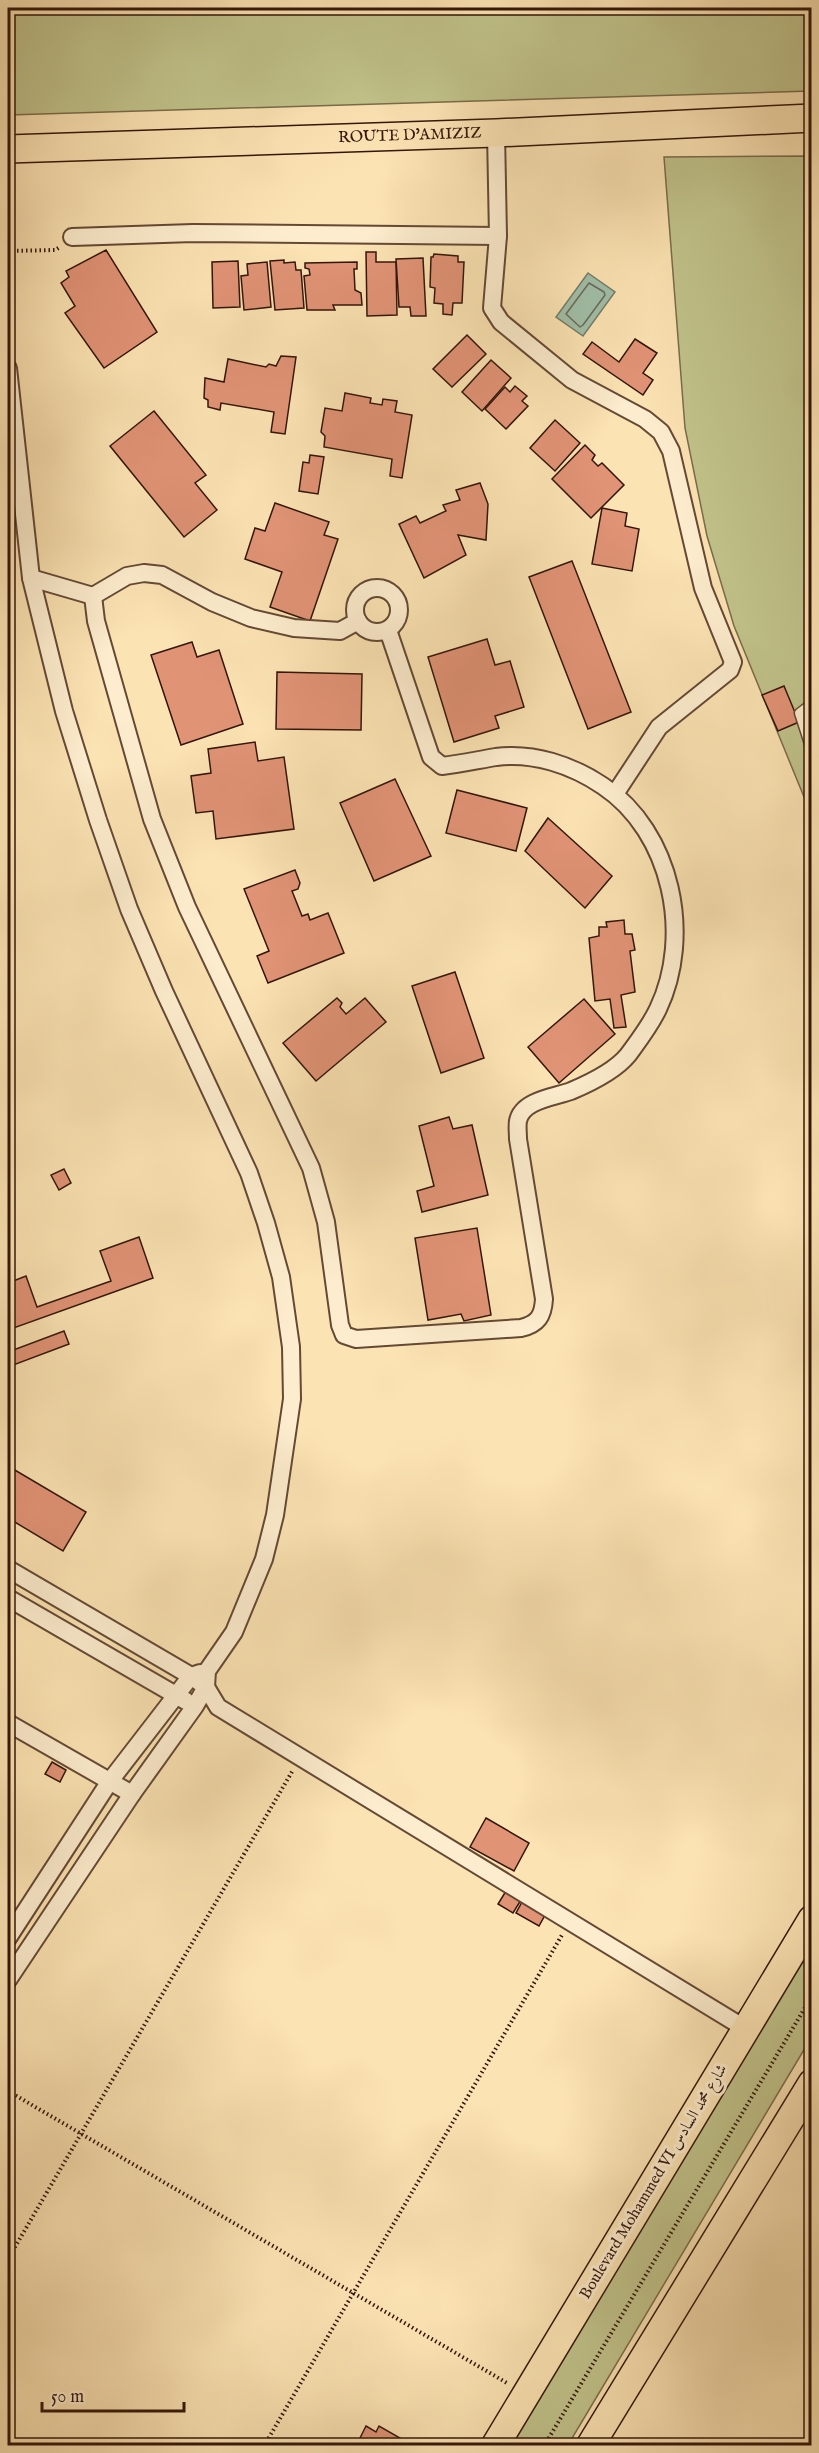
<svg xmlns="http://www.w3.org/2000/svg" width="819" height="2453" viewBox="0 0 819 2453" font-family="'IM FELL English',Amiri,serif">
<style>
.green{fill:#c1c38b;stroke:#7a6c4b;stroke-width:1.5}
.water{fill:#a0bfa8;stroke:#747b69;stroke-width:1.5}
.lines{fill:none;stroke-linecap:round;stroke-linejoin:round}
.shore{stroke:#696a5a;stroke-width:1.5}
.building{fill:#e19376;stroke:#32160b;stroke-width:1.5}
.service-casing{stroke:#644935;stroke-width:11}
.minor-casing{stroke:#644935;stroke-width:20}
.primary-casing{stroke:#32160b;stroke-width:30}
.path{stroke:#32160b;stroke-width:4;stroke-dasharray:1.5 3;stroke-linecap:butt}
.service{stroke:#fdedce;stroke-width:8}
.minor{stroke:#fdedce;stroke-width:16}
.primary{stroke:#fce3b3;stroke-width:27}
.labels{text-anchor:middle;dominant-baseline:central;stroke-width:6;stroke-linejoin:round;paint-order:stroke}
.street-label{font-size:16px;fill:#32160b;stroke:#fdedce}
</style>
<rect width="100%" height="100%" fill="#fce3b3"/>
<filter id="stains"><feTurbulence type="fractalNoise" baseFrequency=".00333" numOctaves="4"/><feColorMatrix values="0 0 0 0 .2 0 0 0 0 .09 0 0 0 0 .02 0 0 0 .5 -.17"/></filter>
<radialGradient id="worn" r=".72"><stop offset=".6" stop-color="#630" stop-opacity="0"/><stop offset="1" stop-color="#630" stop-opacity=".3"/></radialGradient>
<g class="green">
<polygon points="8,8 811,8 811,91 8,115"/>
<polygon points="811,156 811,814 734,626 707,536 685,428 664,157"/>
<polygon points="811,1939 811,2038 568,2445 510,2446"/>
</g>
<polygon class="water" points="588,273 615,292 583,336 556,317"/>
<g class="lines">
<polygon class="shore" points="589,283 604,292 605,295 583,325 580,327 566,314"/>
</g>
<g class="building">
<polygon points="106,250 157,332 104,368 65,313 75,306 61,283 69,277 66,271"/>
<polygon points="366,252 376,252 376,262 396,262 397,315 367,316"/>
<polygon points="434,254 458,256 458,262 464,262 462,303 453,303 452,315 443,314 443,304 434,303 435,288 430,287 431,257 433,257"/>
<polygon points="423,258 426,316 411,316 410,307 399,307 396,259"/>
<polygon points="284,260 284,263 295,262 296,270 301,270 304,308 275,310 270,261"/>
<polygon points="238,261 240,307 213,308 212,262"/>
<polygon points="267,262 271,307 244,310 241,276 248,275 247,264"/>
<polygon points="357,262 357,269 354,269 355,290 361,293 362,305 333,305 335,310 307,310 304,276 310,275 309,269 305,268 305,263"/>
<polygon points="467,335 486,354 452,387 433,369"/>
<polygon points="635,339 657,353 643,373 653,380 643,395 583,354 592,342 619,362"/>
<polygon points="281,356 296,357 285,434 271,432 274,412 221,403 220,410 208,407 208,400 204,398 205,378 224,382 228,359 266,367 269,364 276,366"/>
<polygon points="491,360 511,378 482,411 462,392"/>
<polygon points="515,386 527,396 522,401 528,406 506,429 485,409 505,387 510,392"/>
<polygon points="345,393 371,398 370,403 382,405 383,399 397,401 395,412 412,415 402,478 390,476 392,459 324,447 325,436 321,432 325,408 342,411"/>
<polygon points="154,411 206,475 195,483 217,510 184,537 110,446"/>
<polygon points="555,420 580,443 555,471 530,448"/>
<polygon points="585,445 595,455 592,460 598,466 602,463 624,485 591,518 552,479"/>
<polygon points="310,455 324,457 318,494 299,491 303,462 309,463"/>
<polygon points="480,483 488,504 486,540 458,535 466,555 424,578 399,524 416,516 420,523 446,511 443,505 460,500 456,490"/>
<polygon points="275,503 329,522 324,535 338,539 310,621 270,607 282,572 245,559 255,528 265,531"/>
<polygon points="602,508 627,513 625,526 639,529 632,571 592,564"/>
<polygon points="572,561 631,712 588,729 529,577"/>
<polygon points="487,639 495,665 510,661 524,707 495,716 499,728 454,742 428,657"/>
<polygon points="192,642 197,657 219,650 243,724 181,745 151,655"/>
<polygon points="277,672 362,674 361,730 276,729"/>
<polygon points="784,686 799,722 778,731 762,695"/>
<polygon points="255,742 258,761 284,757 294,829 216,839 213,811 196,813 191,776 211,773 208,749"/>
<polygon points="395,779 431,856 374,881 340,803"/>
<polygon points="457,790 527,808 516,851 446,833"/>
<polygon points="548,818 612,876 585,908 525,851"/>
<polygon points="295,870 300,883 298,889 292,891 302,916 308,914 310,920 328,913 344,953 268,983 257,956 269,951 244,889"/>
<polygon points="624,920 625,934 632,934 635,950 630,951 635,992 621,995 626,1027 614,1028 610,999 595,1001 589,938 599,936 599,927 607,927 606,922"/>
<polygon points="455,972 484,1058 441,1073 412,986"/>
<polygon points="337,998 342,1003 340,1007 346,1014 365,998 386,1022 316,1081 283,1043"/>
<polygon points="584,999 615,1034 559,1083 528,1047"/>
<polygon points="449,1117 453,1129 472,1125 488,1195 422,1212 417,1191 434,1186 419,1126"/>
<polygon points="64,1169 71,1183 59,1190 51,1175"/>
<polygon points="477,1228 491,1315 464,1321 461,1314 428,1320 415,1238"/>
<polygon points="139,1237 153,1278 8,1330 8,1283 26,1276 37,1307 111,1281 100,1251"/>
<polygon points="64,1331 69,1344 8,1367 8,1352"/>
<polygon points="8,1466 86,1512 63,1551 8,1518"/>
<polygon points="52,1762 66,1770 60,1782 45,1774"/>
<polygon points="486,1818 529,1843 514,1871 470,1847"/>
<polygon points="506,1891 521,1900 513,1913 498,1904"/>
<polygon points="522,1902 545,1915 539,1926 516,1913"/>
<polygon points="366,2426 376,2432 379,2426 414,2446 356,2446"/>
</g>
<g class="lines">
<defs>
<polyline id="service" points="812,703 799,713 812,753"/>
<g id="minor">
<polyline points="496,133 498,236 492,308 501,322 572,380 645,419 661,432 671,451 703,588 733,662 730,670 659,727 615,794"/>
<polyline points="72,237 193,233 498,236"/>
<polyline points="8,368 31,578 64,711 98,820 129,909 164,991 249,1173 266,1223 281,1277 291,1347 292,1399 275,1515 264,1559 234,1632 207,1671 206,1687 195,1706 132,1794 8,1980"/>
<polyline points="31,578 93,596 127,576 144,573 162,575 212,602 251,618 294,628 340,631 358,621"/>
<circle cx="377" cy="610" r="22"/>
<path d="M 93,596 L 96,621 L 152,819 L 187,907 L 311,1168 L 326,1222 L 340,1325 L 344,1335 L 356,1339 L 521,1328 C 538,1324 543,1316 544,1299 L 518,1139 C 518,1133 517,1126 518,1121 C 522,1100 555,1097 571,1091 C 590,1083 615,1071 628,1055 C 639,1040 650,1026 658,1009 C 693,936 672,832 603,786 C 572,765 533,752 496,757 C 478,760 460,764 442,766 L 431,757 L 388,630"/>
<polyline points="8,1569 191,1676 206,1687 218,1707 746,2029"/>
<polyline points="8,1598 186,1701"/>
<polyline points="8,1723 132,1794"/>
<polyline points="8,1938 110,1781 191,1676 200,1673"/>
</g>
<g id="primary">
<path id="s1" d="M 8,149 L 496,133 L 812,118"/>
<polyline points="495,2446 812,1919"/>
<polyline points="590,2446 812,2083"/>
</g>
</defs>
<use href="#service" class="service-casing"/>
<use href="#minor" class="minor-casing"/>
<use href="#primary" class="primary-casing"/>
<g class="path">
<polyline points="8,251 55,250 60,247"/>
<polyline points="8,2091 507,2383"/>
<polyline points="8,2259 293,1770"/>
<polyline points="264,2446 562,1935"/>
<polyline points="544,2446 812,1996"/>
</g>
<use href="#service" class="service"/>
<use href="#minor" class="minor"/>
<use href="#primary" class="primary"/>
</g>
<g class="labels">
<g class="street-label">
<text stroke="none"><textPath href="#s1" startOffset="402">ROUTE D'AMIZIZ</textPath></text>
<text transform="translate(654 2182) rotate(-59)">Boulevard Mohammed VI شارع محمد السادس</text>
</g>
</g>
<rect width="819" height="2453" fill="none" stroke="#fce3b3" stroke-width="30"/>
<rect x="9" y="9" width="801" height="2435" fill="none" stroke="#32160b" stroke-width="3"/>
<rect x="15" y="15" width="789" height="2423" fill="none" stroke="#32160b" stroke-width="1.5"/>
<path d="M42 2402v9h142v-9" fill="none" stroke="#32160b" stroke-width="3"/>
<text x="51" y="2402" font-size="18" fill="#32160b" stroke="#fdedce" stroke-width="4.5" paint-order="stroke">50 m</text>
<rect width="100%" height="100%" filter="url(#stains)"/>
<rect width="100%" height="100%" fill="url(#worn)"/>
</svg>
